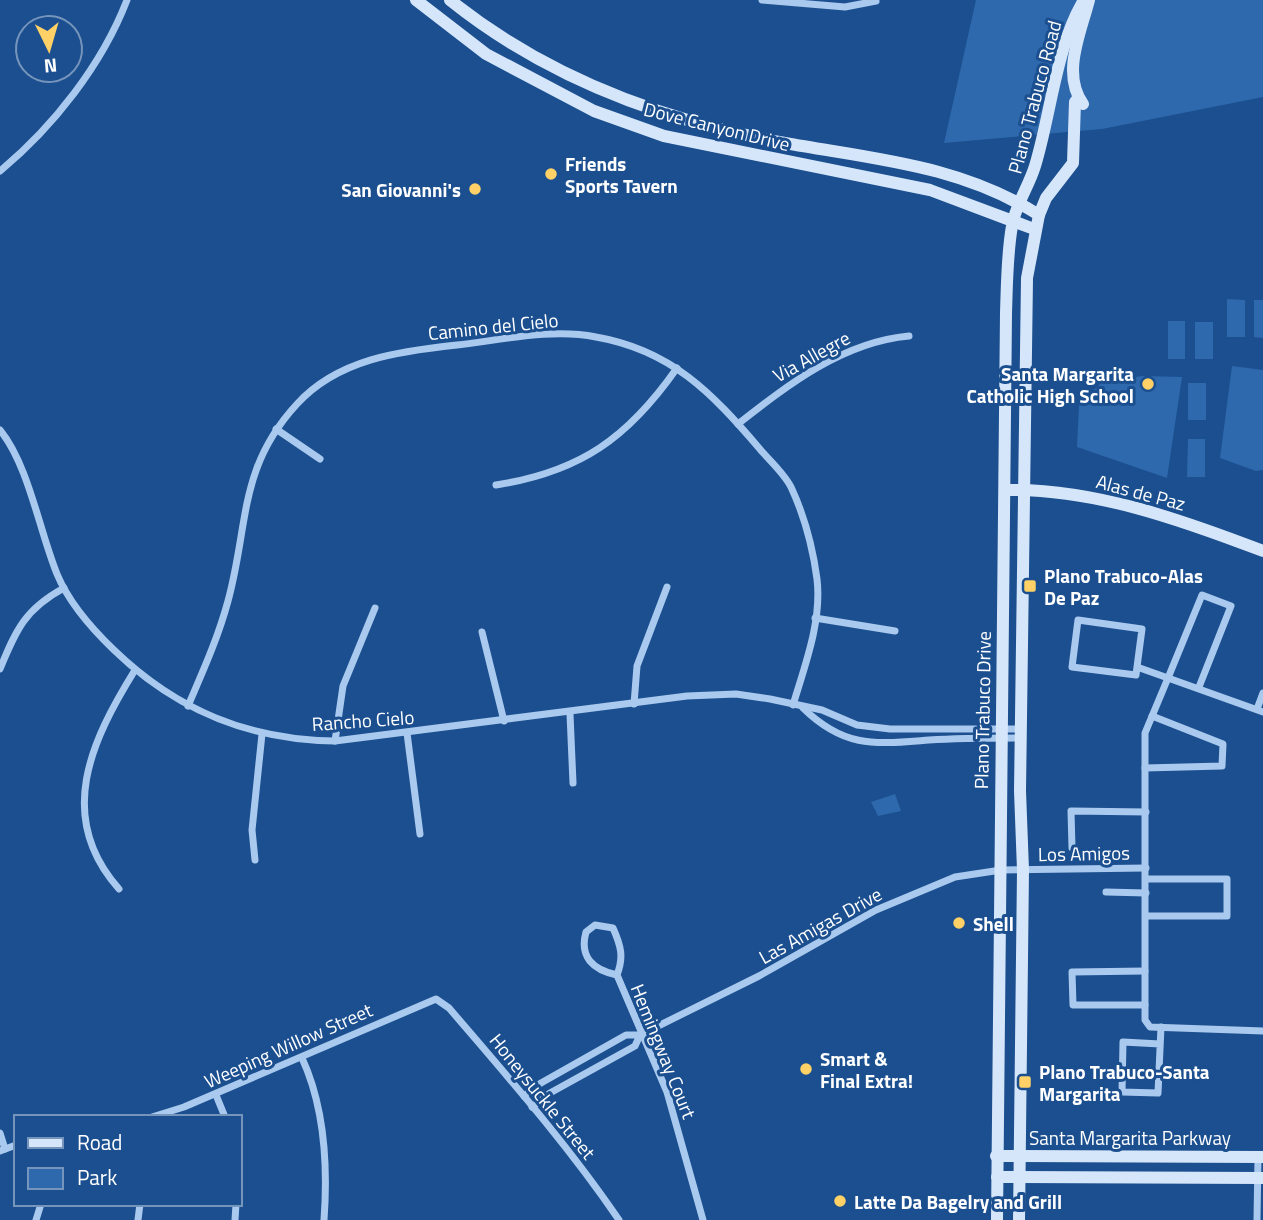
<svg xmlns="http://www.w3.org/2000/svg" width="1263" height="1220" viewBox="0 0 1263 1220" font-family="'Titillium Web',sans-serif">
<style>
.green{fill:#2e69ad}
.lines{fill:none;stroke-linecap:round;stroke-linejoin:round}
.street{stroke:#a9c9ee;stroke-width:7}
.secondary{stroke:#d6e6fa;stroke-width:12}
.poi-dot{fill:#ffd166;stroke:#1b4f8f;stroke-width:2.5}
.labels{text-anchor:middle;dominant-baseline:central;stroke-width:6;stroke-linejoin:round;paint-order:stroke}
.street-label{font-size:19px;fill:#fff;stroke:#1b4f8f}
.poi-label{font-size:19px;font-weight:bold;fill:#fff;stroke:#1b4f8f;text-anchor:start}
</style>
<rect width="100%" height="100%" fill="#1b4f8f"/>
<g class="green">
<polygon points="976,0 1263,0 1263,97 1102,129 944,143"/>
<polygon points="1227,299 1245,300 1245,337 1227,337"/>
<polygon points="1254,300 1263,300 1263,338 1254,337"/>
<rect x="1168" y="321" width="17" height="38"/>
<rect x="1195" y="322" width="18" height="37"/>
<polygon points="1232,366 1263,370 1263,470 1256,471 1220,458"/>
<polygon points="1142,376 1182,377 1167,478 1077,447 1079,405 1101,383"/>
<rect x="1188" y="383" width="18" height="37"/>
<polygon points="1188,439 1205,439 1205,477 1187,477"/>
<polygon points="895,794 901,811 878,816 871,802"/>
</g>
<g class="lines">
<g class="street">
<polyline points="762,0 845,7 876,1"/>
<path d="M 0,171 C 53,127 102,65 127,0"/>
<path d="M 738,424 C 789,384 843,342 909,336"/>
<polyline points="276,429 320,459"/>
<path d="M 0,430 C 29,466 39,530 57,574 C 69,603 91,628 114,650 C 176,710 248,740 335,741 L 687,696 L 736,694 L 770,699 L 822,710 L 857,725 L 890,729 L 1022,729"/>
<path d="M 496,485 C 580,472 628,438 677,368"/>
<polyline points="815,618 895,631"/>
<polyline points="482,632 504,721"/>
<polyline points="1137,667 1142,629 1078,620 1072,667 1136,675 1137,667 1168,678 1202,595 1231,606 1199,687"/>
<path d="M 0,669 C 16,630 25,609 64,588"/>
<polyline points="634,704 637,666 667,587"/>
<path d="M 188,706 C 203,671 218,638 228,601 C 249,524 238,468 297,404 C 338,359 400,351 457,345 C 502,340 551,328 596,337 C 671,350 712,393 759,448 C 769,460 784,473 791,487 C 804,515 813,549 817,579 C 822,621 805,665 793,705"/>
<path d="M 803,708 C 845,749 876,744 929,740 C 960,738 991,738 1022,738"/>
<polyline points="1257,709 1263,693"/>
<polyline points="1263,712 1168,678 1145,733 1145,1020 1150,1027 1263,1031"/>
<polyline points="570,714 573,783"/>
<polyline points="407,733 420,834"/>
<polyline points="335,741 343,686 375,608"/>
<polyline points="1145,768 1222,766 1223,744 1152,716"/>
<polyline points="1072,848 1071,811 1146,812"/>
<polyline points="255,860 252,830 262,734"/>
<path d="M 119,889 C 55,817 91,741 135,670"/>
<polyline points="1106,892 1146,893"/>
<polyline points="1146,916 1227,916 1227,879 1146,879"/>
<path d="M 617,975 C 593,970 579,957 586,932 L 595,925 L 613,928 C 621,946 624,957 617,975 L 667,1092 L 703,1220"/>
<polyline points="1145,1005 1073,1005 1072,972 1145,971"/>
<polyline points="1160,1044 1123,1042 1122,1092 1158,1093 1161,1027"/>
<path d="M 302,1058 C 325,1108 328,1165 324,1220"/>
<polyline points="216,1095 225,1117"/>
<polyline points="524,1096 541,1083 626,1035 640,1035 759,976 876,910 955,877 1001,870 1146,868"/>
<polyline points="532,1107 550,1093 635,1046 640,1035"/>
<path d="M 152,1117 L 184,1107 L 436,999 L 449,1008 C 508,1077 568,1145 619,1220"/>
<polyline points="0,1133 5,1149"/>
<polyline points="0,1151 16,1145"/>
<polyline points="36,1220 41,1204"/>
<polyline points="138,1220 140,1204"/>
<polyline points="235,1220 236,1204"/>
<polyline points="1257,1220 1258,1157"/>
</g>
<g class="secondary">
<polyline points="416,0 486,54 594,111 664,136 930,190 1034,229"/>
<path d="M 450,0 C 546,77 664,121 785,143 C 874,159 960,165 1039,215"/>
<path d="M 1083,104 C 1061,74 1081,32 1089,0"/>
<path d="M 1006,490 C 1093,488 1182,520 1263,551"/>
<polyline points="996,1156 1263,1157"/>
<polyline points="997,1177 1263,1178"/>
<path d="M 997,1220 L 1006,313 C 1007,284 1007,254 1012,226 C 1015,206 1029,186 1035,166 C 1051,114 1056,46 1084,0"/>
<polyline points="1019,1220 1023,870 1020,791 1027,278 1039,215 1046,198 1073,163 1075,102 1078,98"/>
</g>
</g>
<g class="poi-dot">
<circle cx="551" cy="174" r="7"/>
<circle cx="475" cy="189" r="7"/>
<circle cx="1148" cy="384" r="7"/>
<rect x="1023" y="579" width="14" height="14" rx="3.5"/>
<circle cx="959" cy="923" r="7"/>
<circle cx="806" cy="1069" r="7"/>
<rect x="1018" y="1075" width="14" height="14" rx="3.5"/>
<circle cx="840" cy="1201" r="7"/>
</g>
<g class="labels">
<g class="street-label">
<text transform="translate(1034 97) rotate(-75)">Plano Trabuco Road</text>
<text transform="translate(717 126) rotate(14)">Dove Canyon Drive</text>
<text transform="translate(493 326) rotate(-6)">Camino del Cielo</text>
<text transform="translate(811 356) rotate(-29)">Via Allegre</text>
<text transform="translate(1141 492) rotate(15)">Alas de Paz</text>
<text transform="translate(982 710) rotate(-89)">Plano Trabuco Drive</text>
<text transform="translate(363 720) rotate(-4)">Rancho Cielo</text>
<text transform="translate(1084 853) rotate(-1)">Los Amigos</text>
<text transform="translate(820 925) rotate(-29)">Las Amigas Drive</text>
<text transform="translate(288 1045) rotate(-24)">Weeping Willow Street</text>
<text transform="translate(664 1051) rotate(68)">Hemingway Court</text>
<text transform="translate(543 1096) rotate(51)">Honeysuckle Street</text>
<text x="1130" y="1137">Santa Margarita Parkway</text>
</g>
<g class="poi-label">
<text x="565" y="163">Friends<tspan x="565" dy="22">Sports Tavern</tspan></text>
<text x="461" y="189" text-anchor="end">San Giovanni's</text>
<text x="1134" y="373" text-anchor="end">Santa Margarita<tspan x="1134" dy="22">Catholic High School</tspan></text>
<text x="1044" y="575">Plano Trabuco-Alas<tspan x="1044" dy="22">De Paz</tspan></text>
<text x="973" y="923">Shell</text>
<text x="820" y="1058">Smart &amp;<tspan x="820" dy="22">Final Extra!</tspan></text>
<text x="1039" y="1071">Plano Trabuco-Santa<tspan x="1039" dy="22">Margarita</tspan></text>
<text x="854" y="1201">Latte Da Bagelry and Grill</text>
</g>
</g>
<rect x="14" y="1115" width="228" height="91" fill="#1b4f8f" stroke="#7695bc" stroke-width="2"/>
<rect x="28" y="1138" width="35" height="10" fill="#d6e6fa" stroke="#7695bc" stroke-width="2"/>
<text x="77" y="1150" font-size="21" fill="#ffffff">Road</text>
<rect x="28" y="1168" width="35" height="21" fill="#2e69ad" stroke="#7695bc" stroke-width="2"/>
<text x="77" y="1185" font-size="21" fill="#ffffff">Park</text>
<g transform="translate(49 49) rotate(175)"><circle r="33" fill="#1b4f8f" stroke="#7695bc" stroke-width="2"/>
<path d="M0-5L12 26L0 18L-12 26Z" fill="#ffd166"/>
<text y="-10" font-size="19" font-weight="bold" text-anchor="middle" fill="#ffffff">N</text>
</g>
</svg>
